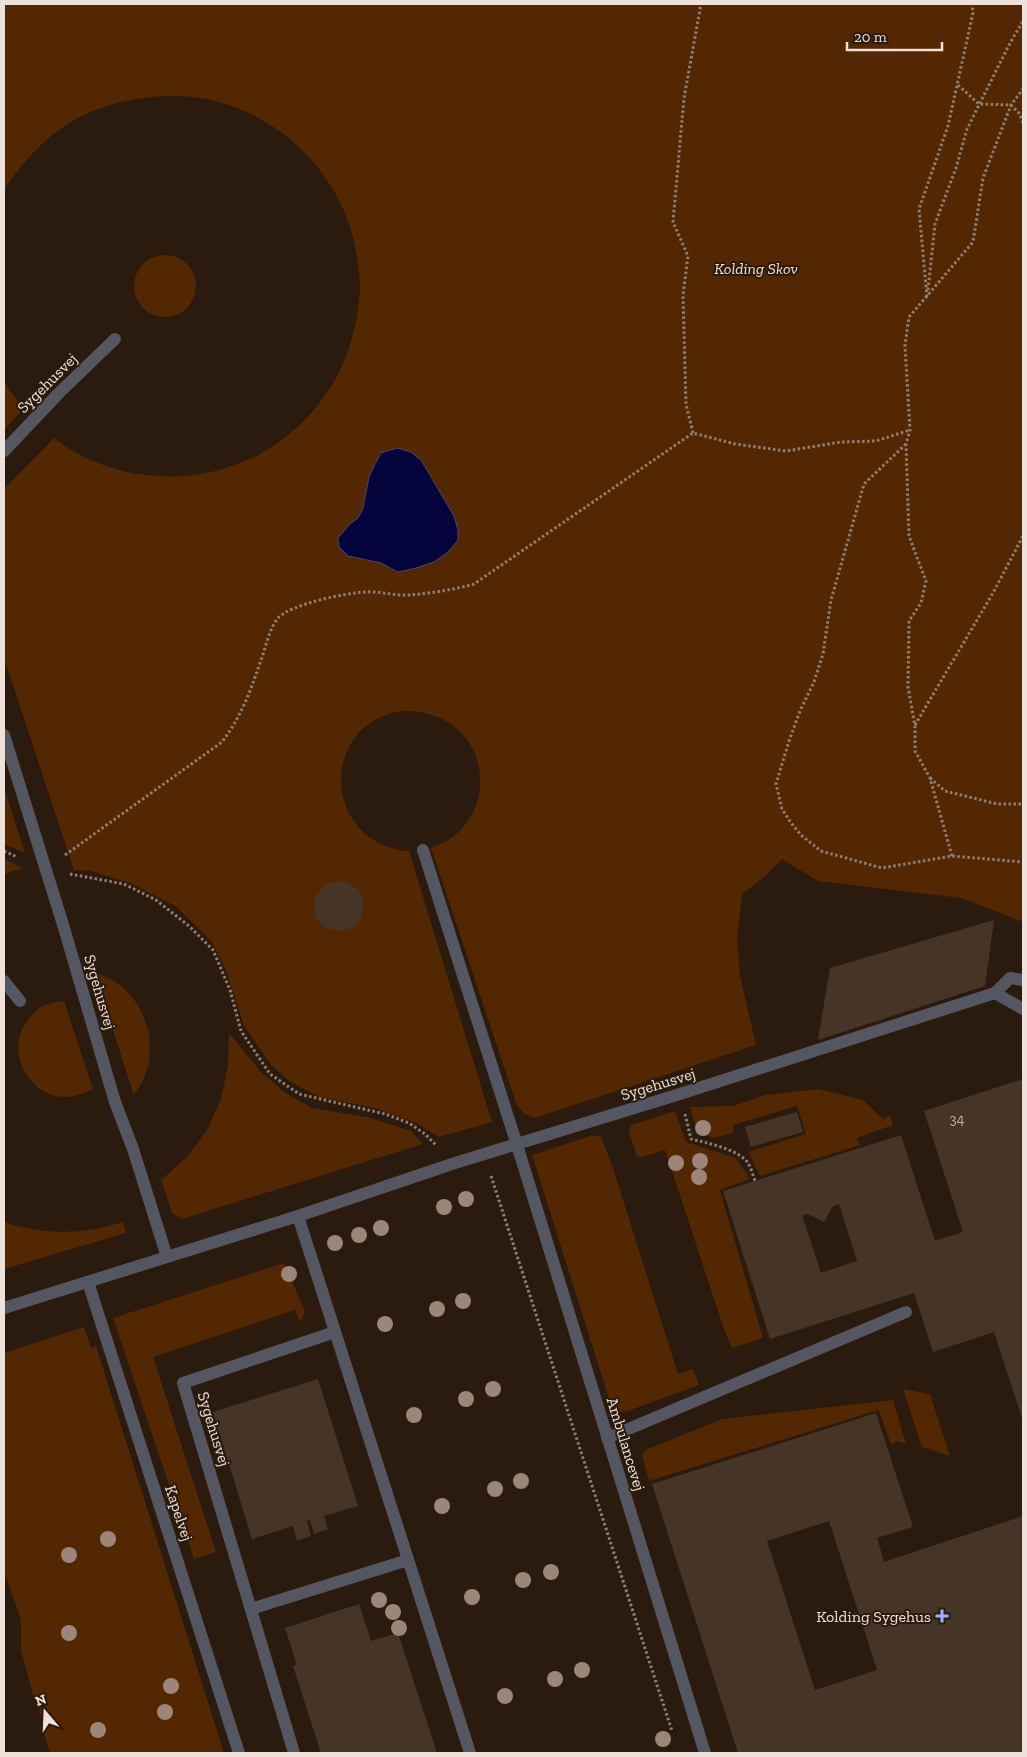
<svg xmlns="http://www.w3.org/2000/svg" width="1027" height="1757" viewBox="0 0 1027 1757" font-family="'Zilla Slab',serif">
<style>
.green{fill:#532701}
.water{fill:#04033c;stroke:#4a466b}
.building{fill:#463427;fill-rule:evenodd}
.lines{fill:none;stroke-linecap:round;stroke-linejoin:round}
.path{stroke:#8e7f75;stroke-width:3;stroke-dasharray:2.5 2.5;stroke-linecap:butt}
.minor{stroke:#545761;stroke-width:12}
.tree{fill:#9b8679}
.poi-dot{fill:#9cb4fd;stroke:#2b1a0e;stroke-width:2}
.labels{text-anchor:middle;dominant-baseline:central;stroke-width:4;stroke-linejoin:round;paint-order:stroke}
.number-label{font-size:14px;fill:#c3b6ac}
.park-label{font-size:16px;font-style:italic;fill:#f6dfd1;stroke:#2b1a0e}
.street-label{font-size:16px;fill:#ede1d9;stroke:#2b1a0e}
.poi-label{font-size:16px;fill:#ede1d9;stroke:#2b1a0e;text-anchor:end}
</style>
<rect width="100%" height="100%" fill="#2b1a0e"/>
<g class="green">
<path d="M 4,4 L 1023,4 L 1023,922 L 961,898 L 818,881 L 782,859 L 764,877 L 742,894 L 737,938 L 740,976 L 756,1045 L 535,1118 L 525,1114 L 517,1106 L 431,848 C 498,827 496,731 428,714 C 418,711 407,710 397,712 C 333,724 321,810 377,842 C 386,847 398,851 409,851 L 492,1122 L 439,1137 L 416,1123 L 374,1108 L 319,1097 L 289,1081 L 271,1065 L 244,1026 L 227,973 L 212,942 L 177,907 L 130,883 L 91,871 L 74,870 L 4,658 L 4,489 L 54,438 C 103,477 178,487 234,465 C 243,461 252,459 260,454 C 300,432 333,394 348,351 C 355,330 359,309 360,287 C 360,280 359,272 358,264 C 350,188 293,122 219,102 C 169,88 102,99 60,129 C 37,146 19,167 4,190 Z"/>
<circle cx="165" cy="286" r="31"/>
<polygon points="4,382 23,409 4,430"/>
<polygon points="4,788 25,853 4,844"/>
<polygon points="4,859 23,868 4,874"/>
<path d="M 94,972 C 100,975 106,977 112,980 C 145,1000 159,1042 144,1078 C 142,1084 137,1090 134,1095 Z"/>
<path d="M 64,1001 L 93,1089 C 88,1091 83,1094 78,1095 C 36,1108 0,1054 28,1020 C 33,1013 40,1006 49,1004 C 54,1002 59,1002 64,1001 Z"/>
<polygon points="229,1033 260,1071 284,1092 312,1108 371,1118 411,1131 423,1144 182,1219 172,1213 161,1180 187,1157 207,1130 221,1099 228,1066"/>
<polygon points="818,1089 863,1100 883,1119 890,1116 893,1125 856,1138 860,1145 760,1176 748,1152 806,1134 797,1106 733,1125 734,1133 713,1138 697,1132 690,1107 733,1106 766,1095"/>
<polygon points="675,1111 686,1142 736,1158 750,1179 720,1190 763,1338 732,1348 724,1329 665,1150 642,1157 637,1156 629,1133 631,1125"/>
<polygon points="593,1135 601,1137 612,1165 678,1374 693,1369 699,1385 628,1411 618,1412 612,1408 532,1155"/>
<path d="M 4,1222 C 44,1235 82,1235 123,1222 L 126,1233 L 4,1269 Z"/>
<polygon points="284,1263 305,1312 300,1322 295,1310 153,1357 216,1552 194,1559 113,1318"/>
<polygon points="84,1327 91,1348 96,1346 224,1753 50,1753 42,1727 38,1700 33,1695 21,1650 21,1620 4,1571 4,1353"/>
<polygon points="903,1389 930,1394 950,1456 922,1447"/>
<polygon points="893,1400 906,1444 897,1441 891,1445 879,1410 649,1481 642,1454 648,1449 722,1419"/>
</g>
<polygon class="water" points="397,448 411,452 421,460 454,516 458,530 458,540 448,552 434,562 416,568 398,572 381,563 348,556 339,547 338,538 350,524 358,518 363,508 369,477 374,466 381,453"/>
<g class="building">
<circle cx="339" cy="906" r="25"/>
<polygon points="994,920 985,986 818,1040 830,968"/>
<path d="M 1023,1079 L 1023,1421 L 994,1332 L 933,1352 L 914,1293 L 770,1339 L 723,1191 L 901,1135 L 935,1241 L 963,1232 L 924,1111 ZM 839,1204 L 857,1261 L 821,1273 L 802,1215 L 808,1214 L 824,1222 L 833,1206 Z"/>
<polygon points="797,1112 803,1132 751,1147 745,1127"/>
<polygon points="318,1379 358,1506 324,1516 328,1529 314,1534 310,1520 307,1521 311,1536 297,1541 293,1526 252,1539 213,1412"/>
<path d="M 876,1413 L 913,1527 L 877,1538 L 884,1562 L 1023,1516 L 1023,1753 L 738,1753 L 652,1484 ZM 829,1521 L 877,1670 L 815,1690 L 767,1541 Z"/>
<polygon points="359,1604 371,1641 398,1633 437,1753 321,1753 293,1666 297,1665 285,1628"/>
</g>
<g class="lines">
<g class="path">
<polyline points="958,85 979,104 1011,105 1020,114 1023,123"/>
<polyline points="928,290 935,224 956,168 967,129 1010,43 1023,21"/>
<polyline points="927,297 919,209 948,126 973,13 972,4"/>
<polyline points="693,433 686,404 683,295 688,256 673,222 684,98 701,4"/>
<polyline points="906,444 864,484 831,600 823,654 814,682 800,711 789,741 776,784 782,809 791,823 801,835 821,851 882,868 952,856 1023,862"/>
<polyline points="915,725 993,593 1023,536"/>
<polyline points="930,778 945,791 997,804 1023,804"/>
<polyline points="4,851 17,857"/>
<path d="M 65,855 L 222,742 C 241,717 251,690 261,660 C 266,647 269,629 278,618 C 291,604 346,593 365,592 C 380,591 395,596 410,595 C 431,593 453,590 474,584 L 693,433 L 735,444 L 786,451 L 841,442 L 876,441 L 910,430"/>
<polyline points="952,856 930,778 915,751 915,726 908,687 909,621 921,603 926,581 909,536 906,444 910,430 905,345 909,317 973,242 983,178 1011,105 1023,89"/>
<polyline points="70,874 124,884 156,900 189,926 213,950 230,990 241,1031 270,1074 299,1094 385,1114 409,1123 425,1134 436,1145"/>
<path d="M 685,1114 L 691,1139 C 707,1143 738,1149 748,1163 C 751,1168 753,1175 755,1181"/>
<polyline points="491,1176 672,1731"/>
</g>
<g class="minor">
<polyline points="4,451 59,393 115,339"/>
<polyline points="4,735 64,928 115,1102 133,1149 167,1257"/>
<polyline points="423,850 517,1145 705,1753"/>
<polyline points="4,981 20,1001"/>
<polyline points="995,993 1023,1009"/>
<polyline points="298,1216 470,1753"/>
<polyline points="88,1282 239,1753"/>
<polyline points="4,1308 298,1216 455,1163 680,1094 995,993 1010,978 1023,980"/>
<polyline points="607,1438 906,1312"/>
<polyline points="251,1609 408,1560"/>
<polyline points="294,1753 183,1383 335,1332"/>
</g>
</g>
<g class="tree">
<circle cx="703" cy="1128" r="8"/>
<circle cx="700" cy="1161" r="8"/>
<circle cx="676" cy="1163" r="8"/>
<circle cx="699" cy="1177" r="8"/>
<circle cx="466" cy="1199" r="8"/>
<circle cx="444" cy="1207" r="8"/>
<circle cx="381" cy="1228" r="8"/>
<circle cx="359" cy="1235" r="8"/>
<circle cx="335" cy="1243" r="8"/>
<circle cx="289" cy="1274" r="8"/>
<circle cx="463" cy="1301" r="8"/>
<circle cx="437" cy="1309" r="8"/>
<circle cx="385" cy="1324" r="8"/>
<circle cx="493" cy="1389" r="8"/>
<circle cx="466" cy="1399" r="8"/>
<circle cx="414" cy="1415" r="8"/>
<circle cx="521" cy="1481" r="8"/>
<circle cx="495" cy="1489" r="8"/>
<circle cx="442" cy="1506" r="8"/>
<circle cx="108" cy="1539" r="8"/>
<circle cx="69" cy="1555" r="8"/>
<circle cx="551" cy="1572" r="8"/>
<circle cx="523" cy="1580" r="8"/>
<circle cx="472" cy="1597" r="8"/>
<circle cx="379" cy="1600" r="8"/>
<circle cx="393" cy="1612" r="8"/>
<circle cx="399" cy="1628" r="8"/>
<circle cx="69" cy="1633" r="8"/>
<circle cx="582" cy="1670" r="8"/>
<circle cx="555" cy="1679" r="8"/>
<circle cx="171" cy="1686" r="8"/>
<circle cx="505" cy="1696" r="8"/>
<circle cx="165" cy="1712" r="8"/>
<circle cx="98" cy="1730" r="8"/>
<circle cx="663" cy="1739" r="8"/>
</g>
<path class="poi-dot" d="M939.5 1608.5h5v5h5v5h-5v5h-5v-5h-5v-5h5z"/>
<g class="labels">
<g class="number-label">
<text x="957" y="1119">34</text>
</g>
<g class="park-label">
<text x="756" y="268">Kolding Skov</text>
</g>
<g class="street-label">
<text transform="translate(47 383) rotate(-45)">Sygehusvej</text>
<text transform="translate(100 992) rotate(74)">Sygehusvej</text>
<text transform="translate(658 1084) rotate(-17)">Sygehusvej</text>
<text transform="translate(214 1429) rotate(73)">Sygehusvej</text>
<text transform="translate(626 1444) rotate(73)">Ambulancevej</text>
<text transform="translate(179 1513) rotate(72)">Kapelvej</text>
</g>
<g class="poi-label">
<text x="931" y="1616">Kolding Sygehus</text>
</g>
</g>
<rect width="1027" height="1757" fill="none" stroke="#ede1d9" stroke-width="10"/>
<g transform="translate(45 1712) rotate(341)" stroke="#2b1a0e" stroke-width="4" paint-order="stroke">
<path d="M0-4L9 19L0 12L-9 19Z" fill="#ede1d9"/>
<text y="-8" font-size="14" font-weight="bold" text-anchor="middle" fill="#ede1d9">N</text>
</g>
<path d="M847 42v8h95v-8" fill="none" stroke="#ede1d9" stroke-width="2.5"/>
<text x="854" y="42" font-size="15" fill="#ede1d9" stroke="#2b1a0e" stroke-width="4" paint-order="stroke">20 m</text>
</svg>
